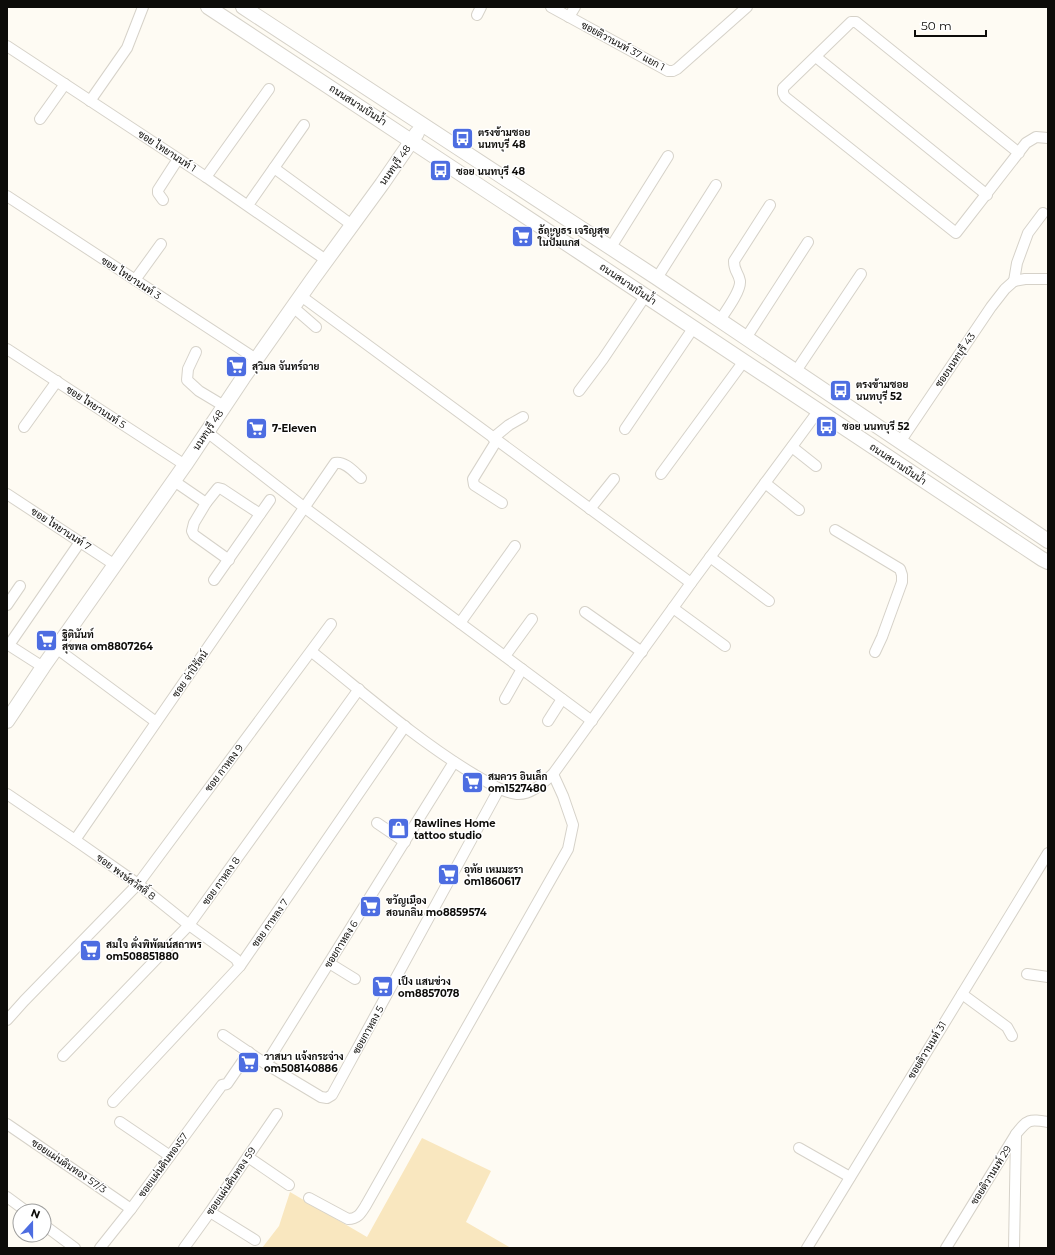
<svg xmlns="http://www.w3.org/2000/svg" width="1055" height="1255" viewBox="0 0 1055 1255" font-family="Montserrat,Sarabun,sans-serif">
<style>
.green{fill:#f9e7bf}
.lines{fill:none;stroke-linecap:round;stroke-linejoin:round}
.street-casing{stroke:#d6d2c9;stroke-width:12}
.secondary-casing{stroke:#d6d2c9;stroke-width:16}
.street{stroke:#fff;stroke-width:10}
.secondary{stroke:#fff;stroke-width:14}
.labels{text-anchor:middle;dominant-baseline:central;stroke-width:3;stroke-linejoin:round;paint-order:stroke}
.street-label{font-size:10px;fill:#0d0c09;stroke:#fff}
.poi-label{font-size:10px;font-weight:bold;fill:#0d0c09;stroke:#fff;text-anchor:start}
</style>
<rect width="100%" height="100%" fill="#fefbf3"/>
<polygon class="green" points="422,1138 491,1171 466,1222 511,1248 262,1248 279,1226 290,1192 367,1237"/>
<g class="lines">
<defs>
<g id="street">
<polyline points="551,7 668,71 673,71 677,69 747,7"/>
<polyline points="477,15 481,7"/>
<polyline points="569,17 575,7"/>
<polyline points="7,46 206,177 326,260"/>
<polyline points="816,57 987,195"/>
<polyline points="90,101 127,48 143,7"/>
<polyline points="40,119 65,84"/>
<polyline points="1019,153 856,22 851,22 783,88 783,93 785,97 956,233 1026,143 1036,137 1048,138"/>
<polyline points="274,168 352,225"/>
<polyline points="206,177 269,89"/>
<polyline points="7,196 256,359"/>
<polyline points="163,200 158,193 158,190 178,159"/>
<polyline points="248,205 304,125"/>
<polyline points="611,247 668,156"/>
<polyline points="657,278 716,185"/>
<polyline points="135,280 161,244"/>
<polyline points="1014,281 1017,263 1028,233 1043,213"/>
<polyline points="1014,281 1025,279 1048,279"/>
<polyline points="301,296 691,583"/>
<polyline points="293,307 316,327"/>
<path d="M 720,320 C 726,311 741,291 740,281 C 738,271 734,272 734,261 L 770,205"/>
<polyline points="746,338 808,242"/>
<polyline points="7,349 185,465"/>
<polyline points="196,352 188,369 187,380 199,391 224,406"/>
<polyline points="796,371 861,274"/>
<polyline points="579,391 603,359 646,295"/>
<polyline points="24,427 57,381"/>
<polyline points="625,429 694,327"/>
<polyline points="207,432 305,508 592,721"/>
<polyline points="493,438 509,425 523,417"/>
<polyline points="497,440 473,479 474,485 502,503"/>
<polyline points="900,442 991,307 1005,289 1014,281"/>
<polyline points="792,447 816,466"/>
<polyline points="661,474 744,361"/>
<polyline points="174,481 206,503 218,488 222,489 260,514"/>
<polyline points="765,483 799,510"/>
<polyline points="7,494 115,565"/>
<polyline points="206,503 194,523 192,531 194,535 229,560"/>
<polyline points="590,509 614,479"/>
<polyline points="835,530 900,569 902,575 902,582 882,637 875,652"/>
<polyline points="710,557 769,601"/>
<polyline points="214,580 270,500"/>
<polyline points="7,605 20,586"/>
<polyline points="673,608 725,646"/>
<polyline points="585,612 642,652"/>
<polyline points="460,623 515,546"/>
<polyline points="7,644 43,667"/>
<polyline points="9,645 80,542"/>
<polyline points="56,648 156,722"/>
<path d="M 312,652 C 365,694 417,740 475,775 C 488,782 501,792 517,794 C 531,795 543,783 553,774 L 691,583 L 819,410"/>
<polyline points="505,656 532,619"/>
<polyline points="505,699 522,669"/>
<polyline points="548,721 562,699"/>
<polyline points="7,794 75,840 138,884 189,925 236,959 240,966"/>
<polyline points="377,823 405,842"/>
<path d="M 75,840 L 335,463 C 345,461 354,472 361,478"/>
<polyline points="329,963 355,979"/>
<polyline points="1027,974 1048,977"/>
<polyline points="962,994 1007,1027 1012,1036"/>
<polyline points="7,1020 24,1001 138,884 331,624"/>
<polyline points="223,1035 266,1064 321,1097 327,1098 332,1095 499,789"/>
<polyline points="63,1056 189,925 359,689"/>
<polyline points="266,1064 454,762"/>
<polyline points="113,1102 240,966 405,726"/>
<polyline points="120,1122 170,1156"/>
<polyline points="7,1124 131,1209"/>
<polyline points="799,1148 850,1177"/>
<polyline points="248,1157 289,1185"/>
<polyline points="7,1197 26,1211"/>
<path d="M 309,1198 L 348,1219 C 358,1219 361,1213 366,1205 L 568,849 L 573,825 L 563,796 L 553,774"/>
<polyline points="210,1212 255,1240"/>
<polyline points="44,1225 75,1248"/>
<polyline points="100,1248 131,1209 222,1085 227,1084 249,1052"/>
<polyline points="184,1248 210,1212 277,1114"/>
<polyline points="807,1248 1048,853"/>
<path d="M 946,1248 L 1016,1134 C 1028,1119 1029,1119 1048,1122"/>
<polyline points="1014,1248 1016,1134"/>
</g>
<g id="secondary">
<path d="M 208,7 C 487,189 764,376 1042,559 L 1048,562"/>
<polyline points="243,7 657,278 1048,541"/>
<polyline points="7,721 43,667 185,465 243,378 312,280 382,184 417,133"/>
</g>
</defs>
<use href="#street" class="street-casing"/>
<use href="#secondary" class="secondary-casing"/>
<use href="#street" class="street"/>
<use href="#secondary" class="secondary"/>
</g>
<defs>
<symbol id="bus-square" viewBox="-11 -11 22 22"><rect x="-9" y="-9" width="18" height="18" rx="4" fill="#4d6de1" stroke="#fff"/><path d="M-5-6H5V4H4V6H2V4H-2V6H-4V4H-5ZM-3.5-4V0h7V-4ZM-3.5 1.2v1.5H-2V1.2ZM2 1.2v1.5H3.5V1.2Z" fill="#fff"/></symbol>
<symbol id="supermarket-square" viewBox="-11 -11 22 22"><rect x="-9" y="-9" width="18" height="18" rx="4" fill="#4d6de1" stroke="#fff"/><path d="M-6-5.5h2.5l.6 2H6L4.5 2H-2.5L-4.4-4H-6ZM-1.5 3.2a1.3 1.3 0 1 0 .1 0ZM3 3.2a1.3 1.3 0 1 0 .1 0Z" fill="#fff"/></symbol>
<symbol id="shop-square" viewBox="-11 -11 22 22"><rect x="-9" y="-9" width="18" height="18" rx="4" fill="#4d6de1" stroke="#fff"/><path d="M-5-2.5h2.3a2.7 3.5 0 0 1 5.4 0H5L5.5 6h-11ZM-1.5-2.5h3a1.5 2.3 0 0 0-3 0Z" fill="#fff"/></symbol>
</defs>
<g fill-rule="evenodd">
<use href="#bus-square" x="450" y="126" width="25" height="25"/>
<use href="#bus-square" x="428" y="158" width="25" height="25"/>
<use href="#supermarket-square" x="510" y="224" width="25" height="25"/>
<use href="#supermarket-square" x="224" y="354" width="25" height="25"/>
<use href="#bus-square" x="828" y="378" width="25" height="25"/>
<use href="#bus-square" x="814" y="414" width="25" height="25"/>
<use href="#supermarket-square" x="244" y="416" width="25" height="25"/>
<use href="#supermarket-square" x="34" y="628" width="25" height="25"/>
<use href="#supermarket-square" x="460" y="770" width="25" height="25"/>
<use href="#shop-square" x="386" y="816" width="25" height="25"/>
<use href="#supermarket-square" x="436" y="862" width="25" height="25"/>
<use href="#supermarket-square" x="358" y="894" width="25" height="25"/>
<use href="#supermarket-square" x="78" y="938" width="25" height="25"/>
<use href="#supermarket-square" x="370" y="974" width="25" height="25"/>
<use href="#supermarket-square" x="236" y="1050" width="25" height="25"/>
</g>
<g class="labels">
<g class="street-label">
<text transform="translate(623 46) rotate(28)">ซอยติวานนท์ 37 แยก 1</text>
<text transform="translate(358 105) rotate(33)">ถนนสนามบินน้ำ</text>
<text transform="translate(167 151) rotate(33)">ซอย ไทยานนท์ 1</text>
<text transform="translate(395 165) rotate(-55)">นนทบุรี 48</text>
<text transform="translate(131 278) rotate(33)">ซอย ไทยานนท์ 3</text>
<text transform="translate(628 284) rotate(34)">ถนนสนามบินน้ำ</text>
<text transform="translate(955 360) rotate(-56)">ซอยนนทบุรี 43</text>
<text transform="translate(96 407) rotate(33)">ซอย ไทยานนท์ 5</text>
<text transform="translate(208 430) rotate(-56)">นนทบุรี 48</text>
<text transform="translate(898 464) rotate(34)">ถนนสนามบินน้ำ</text>
<text transform="translate(61 529) rotate(33)">ซอย ไทยานนท์ 7</text>
<text transform="translate(190 674) rotate(-55)">ซอย จ่าปิรัตน์</text>
<text transform="translate(224 768) rotate(-53)">ซอย กาหลง 9</text>
<text transform="translate(126 877) rotate(36)">ซอย พงษ์สวัสดิ์ 8</text>
<text transform="translate(221 881) rotate(-54)">ซอย กาหลง 8</text>
<text transform="translate(270 923) rotate(-55)">ซอย กาหลง 7</text>
<text transform="translate(341 944) rotate(-58)">ซอยกาหลง 6</text>
<text transform="translate(368 1030) rotate(-61)">ซอยกาหลง 5</text>
<text transform="translate(927 1050) rotate(-59)">ซอยติวานนท์ 31</text>
<text transform="translate(163 1165) rotate(-54)">ซอยแผ่นดินทอง57</text>
<text transform="translate(69 1166) rotate(34)">ซอยแผ่นดินทอง 57/3</text>
<text transform="translate(991 1175) rotate(-58)">ซอยติวานนท์ 29</text>
<text transform="translate(231 1181) rotate(-56)">ซอยแผ่นดินทอง 59</text>
</g>
<g class="poi-label">
<text x="478" y="132">ตรงข้ามซอย<tspan x="478" dy="12">นนทบุรี 48</tspan></text>
<text x="456" y="171">ซอย นนทบุรี 48</text>
<text x="538" y="230">ธัญญธร เจริญสุข<tspan x="538" dy="12">ในปั้มแกส</tspan></text>
<text x="252" y="366">สุวิมล จันทร์ฉาย</text>
<text x="856" y="384">ตรงข้ามซอย<tspan x="856" dy="12">นนทบุรี 52</tspan></text>
<text x="842" y="426">ซอย นนทบุรี 52</text>
<text x="272" y="428">7-Eleven</text>
<text x="62" y="634">ฐิตินันท์<tspan x="62" dy="12">สุขพล om8807264</tspan></text>
<text x="488" y="776">สมควร อินเล็ก<tspan x="488" dy="12">om1527480</tspan></text>
<text x="414" y="823">Rawlines Home<tspan x="414" dy="12">tattoo studio</tspan></text>
<text x="464" y="869">อุทัย เหมมะรา<tspan x="464" dy="12">om1860617</tspan></text>
<text x="386" y="900">ขวัญเมือง<tspan x="386" dy="12">สอนกลิ่น mo8859574</tspan></text>
<text x="106" y="944">สมใจ ตั่งพิพัฒน์สถาพร<tspan x="106" dy="12">om508851880</tspan></text>
<text x="398" y="981">เป็ง แสนข่วง<tspan x="398" dy="12">om8857078</tspan></text>
<text x="264" y="1056">วาสนา แจ้งกระจ่าง<tspan x="264" dy="12">om508140886</tspan></text>
</g>
</g>
<rect width="1055" height="1255" fill="none" stroke="#0d0c09" stroke-width="16"/>
<g transform="translate(32 1223) rotate(21)"><circle r="19" fill="#ffffff" stroke="#9e9e9d"/>
<path d="M0-3L7 15L0 10L-7 15Z" fill="#4d6de1"/>
<text y="-6" font-size="11" font-weight="bold" text-anchor="middle" fill="#0d0c09">N</text>
</g>
<path d="M915 30v6h71v-6" fill="none" stroke="#0d0c09" stroke-width="2"/>
<text x="921" y="30" font-size="12" fill="#0d0c09" stroke="#ffffff" stroke-width="3" paint-order="stroke">50 m</text>
</svg>
